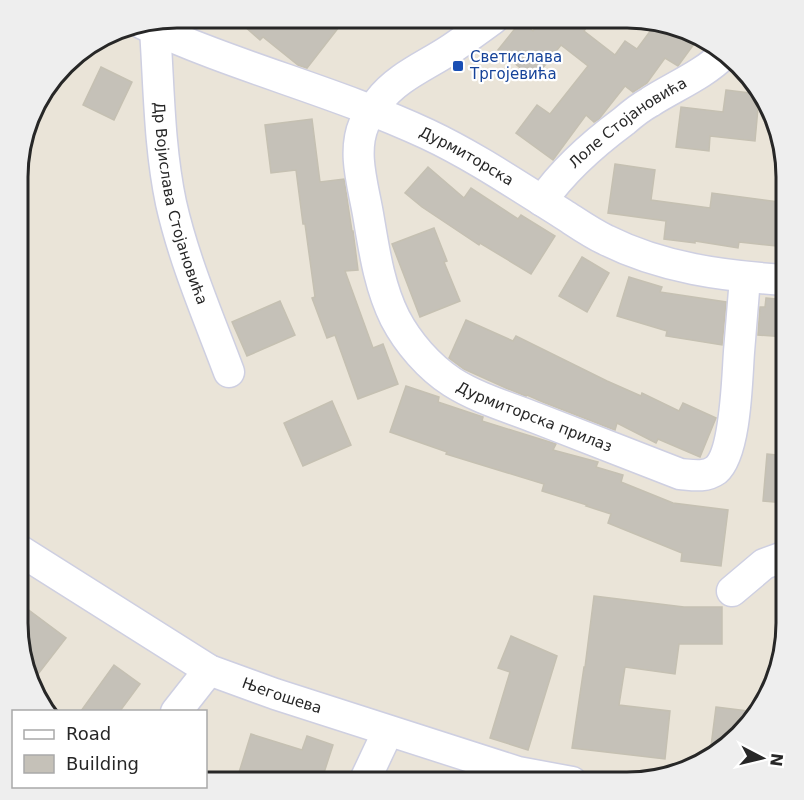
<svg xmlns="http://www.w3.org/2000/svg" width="804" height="800" viewBox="0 0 804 800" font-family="'DejaVu Sans',sans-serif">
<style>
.building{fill:#c5c1b8;stroke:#c5c0b2;stroke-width:1.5}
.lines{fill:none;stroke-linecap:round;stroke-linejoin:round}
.minor-casing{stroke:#cecfe1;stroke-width:33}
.minor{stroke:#fff;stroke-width:30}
.transit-dot{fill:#1a4fb4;stroke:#fff;stroke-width:2}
.labels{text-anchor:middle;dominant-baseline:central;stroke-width:4.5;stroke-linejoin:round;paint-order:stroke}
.transit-label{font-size:15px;fill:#164399;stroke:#fff;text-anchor:start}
.street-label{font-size:15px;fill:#272727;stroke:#fff}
.rim{fill:none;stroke:#272727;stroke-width:3}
</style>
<rect width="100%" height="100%" fill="#eae4d8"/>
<g class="building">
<polygon points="235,18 346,18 307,68 298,65 263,37 260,40"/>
<polygon points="542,19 592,19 584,31 615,55 625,41 637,49 657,22 699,37 678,66 665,58 647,83 633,92 625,86 599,119 594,122 586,115 553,160 516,133 537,105 550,114 588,66 561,45 534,79 498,50 521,21 533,31"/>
<polygon points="101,67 132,82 114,120 83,105"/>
<polygon points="726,90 758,94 759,97 755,141 710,136 709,151 676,147 681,107 723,112"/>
<polygon points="312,119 320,182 344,179 352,231 353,231 358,270 345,271 373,348 383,344 398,384 358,399 335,335 327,338 312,298 315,297 305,224 303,224 296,170 271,173 265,125"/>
<polygon points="615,164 655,170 651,200 710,208 712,193 786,203 786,247 739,242 738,248 695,241 695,243 664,239 666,221 608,213"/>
<polygon points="428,167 464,198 471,188 518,219 521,215 555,236 531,274 480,243 479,245 422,207 405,193"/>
<polygon points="434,228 447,261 444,262 460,301 420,317 392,244"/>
<polygon points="582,257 609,273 587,312 559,296"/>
<polygon points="629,277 662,287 660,292 726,302 722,345 666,336 667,331 617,316"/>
<polygon points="766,298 786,300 786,337 758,335 760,307 765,307"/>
<polygon points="280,301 295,335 247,356 232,322"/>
<polygon points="466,320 513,341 516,336 607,381 641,396 642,393 679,411 683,403 716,418 700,457 658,439 656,443 617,423 615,430 543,402 527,395 526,396 506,388 464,369 449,358"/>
<polygon points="406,386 439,397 438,402 483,417 482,421 556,444 553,450 598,462 596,467 623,475 621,482 673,503 728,510 721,566 681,561 682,553 608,523 611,514 586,506 587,505 542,491 544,484 446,454 447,452 390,432"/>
<polygon points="332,401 351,445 303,466 284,423"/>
<polygon points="767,454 786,456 786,503 763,501"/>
<polygon points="594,596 684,607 722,607 722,644 679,644 675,674 625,667 619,705 670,711 665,759 572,748 584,667 585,667"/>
<polygon points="18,602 66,638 35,678 18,633"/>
<polygon points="511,636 557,656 528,750 490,738 510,672 498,668"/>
<polygon points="114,665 140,684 120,711 81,711"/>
<polygon points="716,707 757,712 723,749 710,754"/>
<polygon points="251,734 302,750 307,736 333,745 321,782 236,782"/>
</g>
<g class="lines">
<defs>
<g id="minor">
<path id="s1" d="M 493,19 C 478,30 463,41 448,51 C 425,66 396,78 379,101 C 374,108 368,116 364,124 C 352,152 363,185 368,214 C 374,249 379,286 395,318 C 408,343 429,367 452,382 C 477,398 508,407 536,418 C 584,437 632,455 680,474 C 692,475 705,478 716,470 C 736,453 737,378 739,352 C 741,327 743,302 745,278"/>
<path id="s2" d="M 143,24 C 235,67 335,91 427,134 C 474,156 518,186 563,214 C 577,223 591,233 606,240 C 662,268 723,276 786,280"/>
<path id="s3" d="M 155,29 C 159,87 159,146 171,203 C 184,261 208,316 229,372"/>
<path id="s4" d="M 542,201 C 564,169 593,144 624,121 C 632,114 641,107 650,102 C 675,86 703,75 724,54"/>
<path id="s5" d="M 19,550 L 209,670 L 275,694 L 518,772 L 572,782"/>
<polyline points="732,591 764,564 786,556"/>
<polyline points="176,712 209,670"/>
<polyline points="364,782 388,731"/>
</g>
</defs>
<use href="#minor" class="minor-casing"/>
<use href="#minor" class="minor"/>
</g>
<rect class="transit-dot" x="452" y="60" width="12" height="12" rx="3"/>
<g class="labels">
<g class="transit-label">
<text x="470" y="57">Светислава<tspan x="470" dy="17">Тргојевића</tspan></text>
</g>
<g class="street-label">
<text stroke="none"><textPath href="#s4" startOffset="117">Лоле Стојановића</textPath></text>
<text stroke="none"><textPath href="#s2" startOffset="350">Дурмиторска</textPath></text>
<text stroke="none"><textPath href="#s3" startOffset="177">Др Војислава Стојановића</textPath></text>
<text stroke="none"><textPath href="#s1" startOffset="544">Дурмиторска прилаз</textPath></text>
<text stroke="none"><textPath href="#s5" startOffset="302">Његошева</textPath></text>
</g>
</g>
<path d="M0 0H804V800H0ZM177 28H627A149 149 0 0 1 776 177V623A149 149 0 0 1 627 772H177A149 149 0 0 1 28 623V177A149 149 0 0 1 177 28Z" fill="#eee" fill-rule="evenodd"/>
<path class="rim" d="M177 28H627A149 149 0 0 1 776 177V623A149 149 0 0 1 627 772H177A149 149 0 0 1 28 623V177A149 149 0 0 1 177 28Z"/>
<rect x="12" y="710" width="195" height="78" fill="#ffffff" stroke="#a9a9a9" stroke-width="1.5"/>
<rect x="24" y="730" width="30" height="9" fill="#ffffff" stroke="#a9a9a9" stroke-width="1.5"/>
<text x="66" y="740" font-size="18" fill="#272727">Road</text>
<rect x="24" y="755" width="30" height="18" fill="#c5c1b8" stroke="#a9a9a9" stroke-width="1.5"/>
<text x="66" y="770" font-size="18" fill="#272727">Building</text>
<g transform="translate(762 758) rotate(97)" stroke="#ffffff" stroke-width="4.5" paint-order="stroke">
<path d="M0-4.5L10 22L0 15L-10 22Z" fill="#272727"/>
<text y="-9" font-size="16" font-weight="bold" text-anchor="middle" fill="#272727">N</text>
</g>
</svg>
